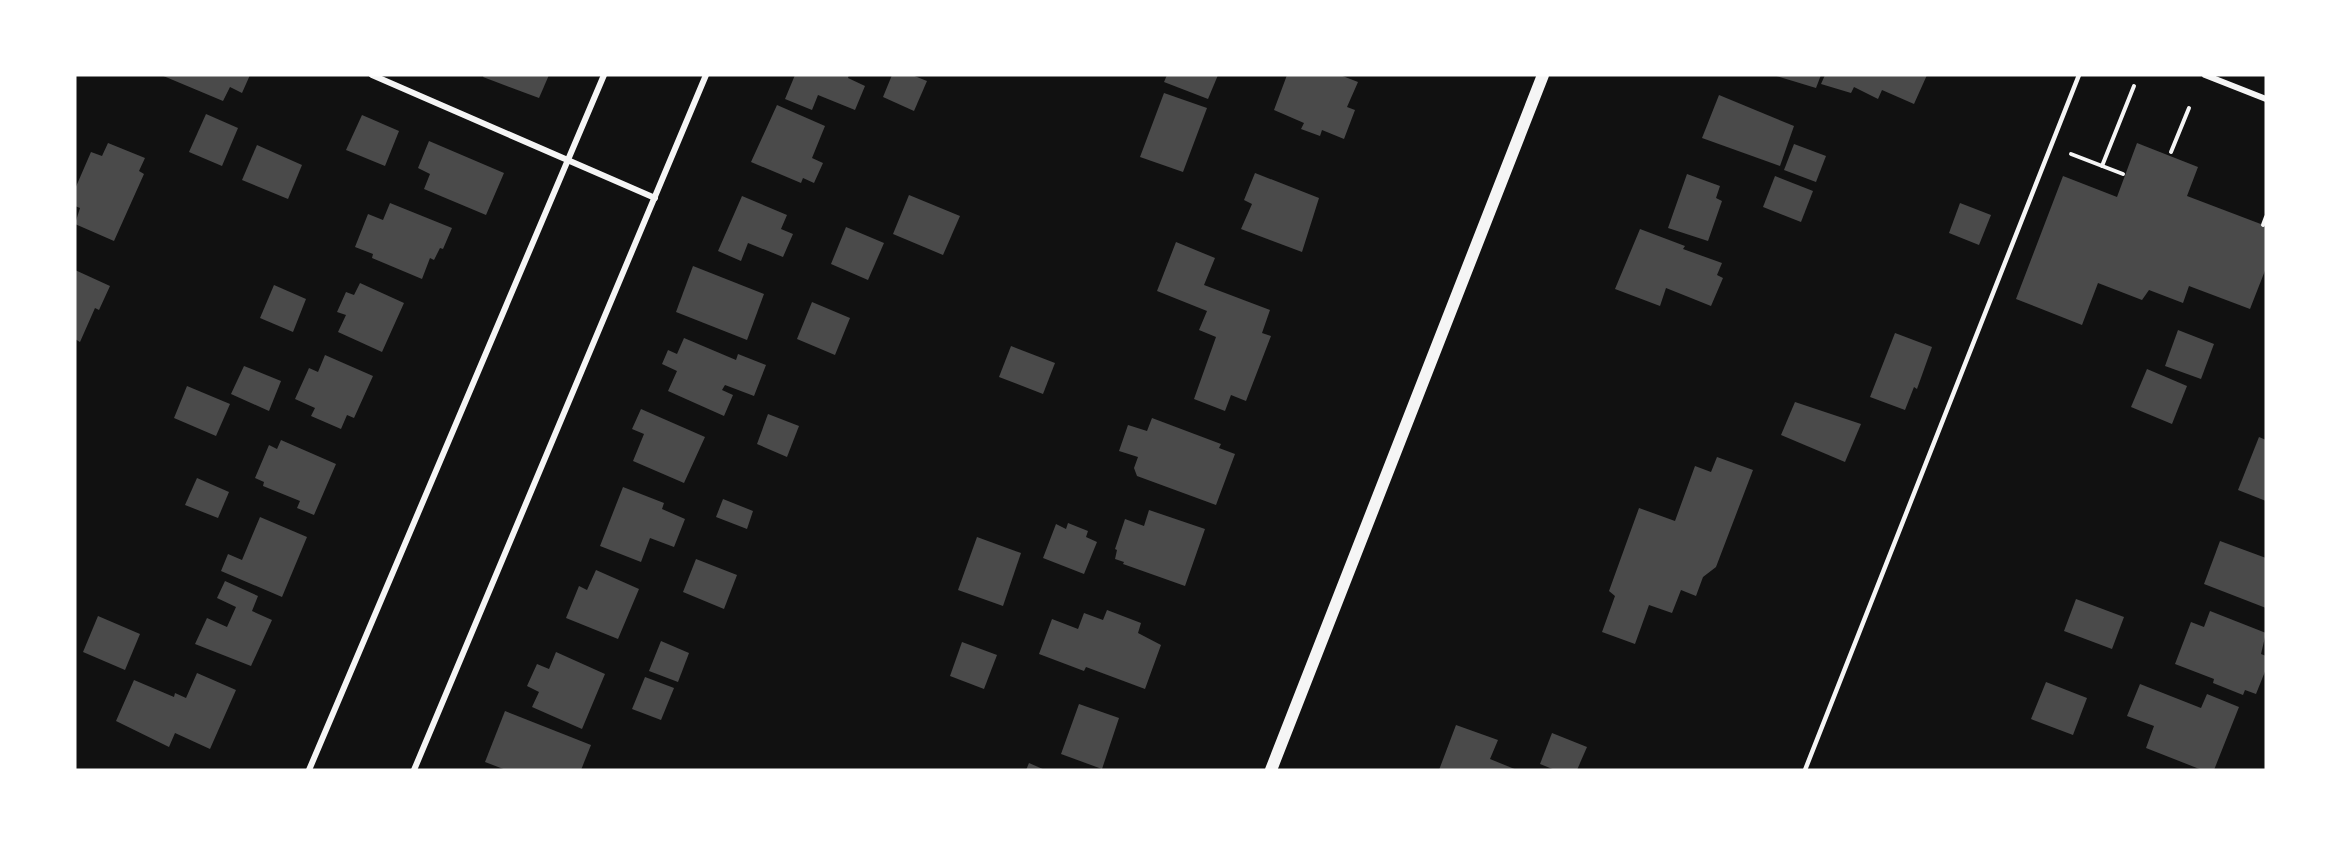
<svg xmlns="http://www.w3.org/2000/svg" width="2341" height="845" viewBox="0 0 2341 845" font-family="'Varela Round',sans-serif">
<style>
.building{fill:#4a4a4a}
.lines{fill:none;stroke-linecap:round;stroke-linejoin:round}
.path{stroke:#f5f5f5;stroke-width:4}
.service{stroke:#f5f5f5;stroke-width:4.5}
.minor{stroke:#f5f5f5;stroke-width:6}
.secondary{stroke:#f5f5f5;stroke-width:12}
</style>
<rect width="100%" height="100%" fill="#111"/>
<g class="building">
<polygon points="161,75 250,75 242,93 230,87 223,101"/>
<polygon points="484,75 549,75 539,98 483,77"/>
<polygon points="795,75 849,75 848,78 865,86 855,110 818,95 812,110 785,99"/>
<polygon points="892,75 912,75 927,81 914,111 883,97"/>
<polygon points="1167,75 1218,75 1208,99 1164,82"/>
<polygon points="1287,75 1340,75 1358,82 1347,107 1355,110 1344,139 1322,130 1320,136 1301,129 1304,123 1274,110"/>
<polygon points="1773,75 1821,75 1816,88"/>
<polygon points="1825,75 1927,75 1914,104 1882,90 1878,99 1854,87 1851,93 1821,84"/>
<polygon points="1164,93 1207,108 1183,172 1140,157"/>
<polygon points="1719,95 1794,126 1780,166 1702,138"/>
<polygon points="777,105 825,126 812,158 823,163 814,183 803,178 801,183 751,162"/>
<polygon points="206,114 238,128 222,166 189,152"/>
<polygon points="362,115 399,131 385,166 346,150"/>
<polygon points="429,141 504,173 486,215 424,189 430,174 418,168"/>
<polygon points="108,143 145,158 139,171 144,174 114,241 75,224 80,208 75,206 75,189 91,152 102,156"/>
<polygon points="2137,143 2198,167 2187,196 2266,226 2266,268 2250,309 2189,286 2183,303 2149,290 2142,300 2098,283 2082,325 2016,299 2063,176 2117,197"/>
<polygon points="1794,144 1826,156 1816,182 1784,170"/>
<polygon points="257,145 302,165 288,199 242,180"/>
<polygon points="1255,173 1319,198 1302,252 1241,229 1252,204 1244,200"/>
<polygon points="1687,174 1720,186 1716,198 1722,201 1708,241 1668,228"/>
<polygon points="1775,176 1813,191 1801,222 1763,207"/>
<polygon points="909,195 960,216 943,255 893,234"/>
<polygon points="742,196 787,215 781,229 793,234 783,257 748,243 741,261 718,251"/>
<polygon points="390,203 452,228 443,249 440,248 434,260 430,258 422,279 372,258 373,254 355,247 368,214 383,220"/>
<polygon points="1960,203 1991,215 1979,245 1949,233"/>
<polygon points="846,227 884,243 868,280 831,264"/>
<polygon points="1640,229 1685,246 1683,249 1722,263 1717,275 1723,278 1711,306 1666,288 1660,306 1615,289"/>
<polygon points="1176,242 1215,258 1204,285 1270,310 1262,333 1271,336 1246,401 1231,395 1225,411 1194,399 1216,337 1199,330 1207,311 1157,291"/>
<polygon points="693,266 764,294 747,340 676,312"/>
<polygon points="75,270 110,286 99,310 95,308 80,342 75,339"/>
<polygon points="360,283 404,303 382,352 338,332 346,315 337,312 346,292 354,295"/>
<polygon points="274,285 306,299 293,332 260,318"/>
<polygon points="812,302 850,318 835,355 797,339"/>
<polygon points="2178,330 2214,344 2201,379 2165,366"/>
<polygon points="1895,333 1932,347 1917,389 1914,387 1905,410 1870,397"/>
<polygon points="684,338 736,360 738,354 766,365 754,396 725,385 722,390 733,395 724,416 668,391 677,371 662,364 668,350 677,354"/>
<polygon points="1011,346 1055,363 1043,394 999,377"/>
<polygon points="325,355 373,376 354,418 347,415 341,429 311,416 315,408 295,399 309,368 318,372"/>
<polygon points="244,366 281,381 269,411 231,394"/>
<polygon points="2147,369 2187,386 2172,424 2131,407"/>
<polygon points="187,386 230,404 216,436 174,418"/>
<polygon points="1795,402 1861,424 1845,462 1781,435"/>
<polygon points="641,409 705,437 684,483 633,461 644,434 632,429"/>
<polygon points="768,414 799,426 787,457 757,444"/>
<polygon points="1152,418 1221,444 1219,448 1235,454 1216,505 1137,476 1134,468 1138,457 1119,451 1128,425 1147,431"/>
<polygon points="2259,437 2266,440 2266,501 2238,490"/>
<polygon points="281,440 336,464 314,515 297,508 300,501 263,486 264,482 255,478 269,445 277,449"/>
<polygon points="1717,457 1753,470 1716,567 1703,577 1696,596 1681,590 1672,613 1649,605 1635,644 1602,632 1615,596 1609,591 1639,508 1675,521 1695,466 1711,472"/>
<polygon points="197,478 229,492 218,518 185,505"/>
<polygon points="623,487 664,503 662,509 685,519 674,547 650,538 641,562 600,546"/>
<polygon points="723,499 753,511 747,529 716,517"/>
<polygon points="1149,510 1205,529 1185,586 1123,564 1124,562 1115,559 1117,550 1115,549 1125,519 1144,526"/>
<polygon points="260,517 307,537 282,597 221,571 228,554 242,560"/>
<polygon points="1068,523 1088,531 1086,537 1097,542 1084,574 1043,558 1056,524 1066,529"/>
<polygon points="977,537 1021,553 1003,606 958,590"/>
<polygon points="2220,541 2266,558 2266,608 2204,584"/>
<polygon points="696,559 737,575 724,609 683,592"/>
<polygon points="596,570 639,589 618,639 566,618 579,586 587,590"/>
<polygon points="225,581 258,596 252,611 272,620 251,666 195,644 207,618 227,627 236,607 217,598"/>
<polygon points="2076,599 2124,617 2112,649 2064,631"/>
<polygon points="1107,610 1141,623 1138,633 1161,645 1145,689 1086,667 1084,671 1039,654 1052,619 1078,629 1084,613 1103,620"/>
<polygon points="2210,611 2266,633 2261,654 2266,656 2266,669 2256,694 2245,690 2243,695 2213,683 2214,679 2175,664 2191,622 2204,627"/>
<polygon points="98,616 140,634 125,670 83,652"/>
<polygon points="661,641 689,653 678,682 649,671"/>
<polygon points="962,642 997,655 984,689 950,676"/>
<polygon points="556,652 605,674 582,729 532,707 539,692 527,686 537,664 549,669"/>
<polygon points="197,673 236,690 210,749 175,733 169,747 116,721 134,680 174,697 175,693 186,698"/>
<polygon points="645,677 674,688 661,720 632,709"/>
<polygon points="2046,682 2087,698 2073,735 2031,719"/>
<polygon points="2140,684 2201,708 2207,694 2239,707 2214,770 2202,770 2146,748 2154,726 2127,716"/>
<polygon points="1079,704 1119,718 1102,769 1061,754"/>
<polygon points="505,711 591,745 581,770 506,770 485,762"/>
<polygon points="1456,725 1498,740 1490,759 1517,770 1439,770"/>
<polygon points="1552,733 1587,747 1577,770 1555,770 1540,764"/>
<polygon points="1029,763 1045,770 1026,770"/>
</g>
<g class="lines">
<g class="path">
<polyline points="2171,152 2189,108"/>
<polyline points="2071,154 2123,174"/>
<polyline points="2102,166 2134,86"/>
<polyline points="2263,225 2266,217"/>
</g>
<polyline class="service" points="1805,770 2079,75"/>
<g class="minor">
<polyline points="372,75 655,198"/>
<polyline points="2205,75 2266,99"/>
<polyline points="309,770 604,75"/>
<polyline points="414,770 706,75"/>
</g>
<polyline class="secondary" points="1271,770 1543,75"/>
</g>
<rect width="2341" height="845" fill="none" stroke="#ffffff" stroke-width="153"/>
</svg>
